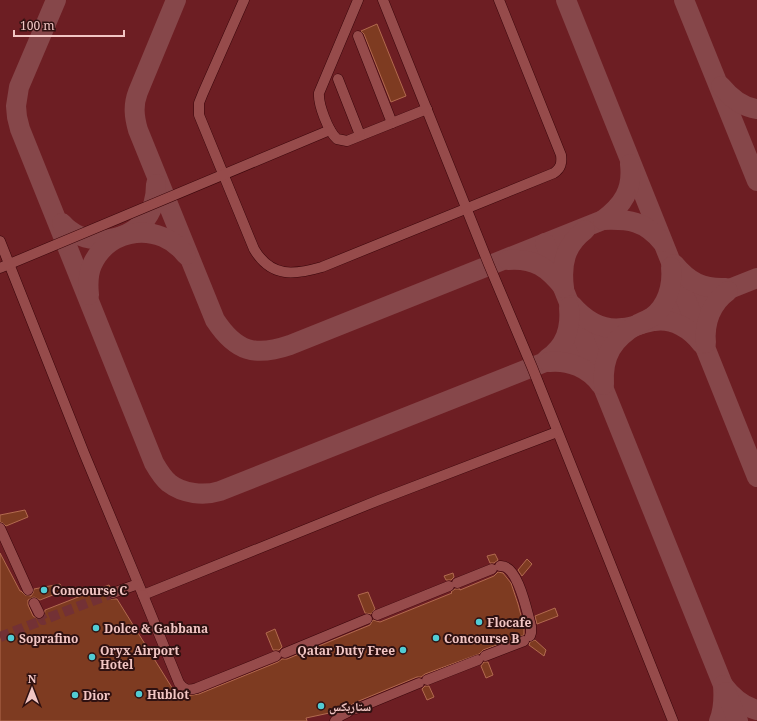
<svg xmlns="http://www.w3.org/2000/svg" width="757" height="721" viewBox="0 0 757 721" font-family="'Noto Serif','Noto Naskh Arabic',serif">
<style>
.built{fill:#6d1e23}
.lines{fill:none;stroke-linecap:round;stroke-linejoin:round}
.taxiway{stroke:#86474a;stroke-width:20}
.building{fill:#7e3b21;stroke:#b26a4f}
.minor-tunnel{stroke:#733135;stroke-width:10;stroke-dasharray:10 5;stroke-linecap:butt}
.minor-casing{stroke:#39050a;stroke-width:11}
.minor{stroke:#964b4b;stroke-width:10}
.poi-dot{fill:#51ccd4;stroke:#2f1111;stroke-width:1.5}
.labels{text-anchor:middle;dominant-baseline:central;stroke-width:4;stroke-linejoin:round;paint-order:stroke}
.poi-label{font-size:12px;font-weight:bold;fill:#f2c6c4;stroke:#2f1111;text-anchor:start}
</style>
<rect width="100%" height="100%" fill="#5d171c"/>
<rect class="built" x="0" y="0" width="757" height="721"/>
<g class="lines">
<g class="taxiway">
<path d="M 56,0 L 19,87 L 16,106 L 17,117 L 20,129 L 154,463 C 158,470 163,478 169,483 C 183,494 204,496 220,491 L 757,278"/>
<path d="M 176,0 L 138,92 C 133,105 134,116 138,130 L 215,320 C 236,352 255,357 290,345 L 603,220"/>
<polyline points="566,0 757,477"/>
<polyline points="684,0 757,181"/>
<path d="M 721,86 C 730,97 742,107 757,109"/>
<path d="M 630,164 C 633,190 623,205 603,220 C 629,219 645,221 662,242"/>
<path d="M 62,223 C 83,247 123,244 144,221 C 153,211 156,197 156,184"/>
<path d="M 545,243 L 723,685 C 724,698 724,709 719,721"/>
<path d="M 508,260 C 535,258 548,268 564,288 C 561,264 565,245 585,230"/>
<path d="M 674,264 C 689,282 702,289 726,288"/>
<path d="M 89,295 C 88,285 88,274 92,265 C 109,226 161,222 186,255"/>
<path d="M 572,305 C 585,320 602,331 623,328 C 633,327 643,323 654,321 C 673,318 691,329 702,344"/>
<path d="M 706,343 C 704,323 711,303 728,291"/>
<path d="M 547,359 C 566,346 571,328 569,307"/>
<path d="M 549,362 C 569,360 589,368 601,385"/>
<path d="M 604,385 C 602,355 613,339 638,324 C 642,322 647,320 652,317 C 667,306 673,286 671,267"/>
<path d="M 723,685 C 732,697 742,706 757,710"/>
<polyline points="726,692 738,721"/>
</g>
</g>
<g class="building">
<polygon points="377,24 406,96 391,102 364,34 361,31"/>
<polygon points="25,510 28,517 6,526 3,523 0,522 0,515"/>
<polygon points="0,553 20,591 21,591 25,595 31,596 33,593 34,589 60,584 63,591 40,600 34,597 28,600 28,605 33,616 38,619 44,617 45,610 109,585 110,587 107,591 107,596 111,599 117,599 179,699 186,696 199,694 278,662 282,659 287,659 370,625 373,620 380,622 452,593 451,592 455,589 460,589 460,590 494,576 498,572 503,573 511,583 518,604 524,627 524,635 483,650 479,654 425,674 421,677 417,677 354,703 350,706 345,706 334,712 306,718 307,721 0,721"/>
<polygon points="495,554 498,560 494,563 490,563 487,556"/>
<polygon points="527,559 532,564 522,576 518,570"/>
<polygon points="453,573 454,577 451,580 446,580 444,576"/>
<polygon points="368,592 375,609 371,614 365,613 358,595"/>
<polygon points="555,608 558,616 537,624 535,616"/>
<polygon points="275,629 282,647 279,650 273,650 266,633"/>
<polygon points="535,640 546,650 544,656 529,645 530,642"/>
<polygon points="484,662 488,662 493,675 486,678 481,666"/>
<polygon points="425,686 429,686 434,697 427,700 422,689"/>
</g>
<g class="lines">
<g class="minor-tunnel">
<polyline points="39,613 43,620 113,593"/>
<polyline points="0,637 43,620"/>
</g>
<defs>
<g id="minor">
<path d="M 244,0 L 203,93 L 199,103 L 199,115 L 254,249 C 271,278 294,275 322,267 L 554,173 C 561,168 562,163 561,155 L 499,0"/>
<path d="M 358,0 L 319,93 C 318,104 328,131 337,139 L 347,141 L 427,109"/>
<polyline points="383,0 489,265 532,367 673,721"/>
<polyline points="358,36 392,123"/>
<polyline points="338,79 360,135"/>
<polyline points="0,241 84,453 143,595 379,500 557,432"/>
<polyline points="0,268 330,130"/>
<polyline points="0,528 28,590"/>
<path d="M 500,566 C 518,564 527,612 531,626 L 531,633 L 530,636"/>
<polyline points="457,583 492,569"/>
<polyline points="113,593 138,584"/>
<path d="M 143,595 L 179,683 C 184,690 189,691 197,688 L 276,656"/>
<polyline points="34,603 39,613"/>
<polyline points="377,615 449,586"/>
<polyline points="285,653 367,619"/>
<polyline points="485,656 524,641"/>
<polyline points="427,680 478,660"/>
<polyline points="356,709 419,683"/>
<polyline points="335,721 340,716 348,712"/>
</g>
</defs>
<use href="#minor" class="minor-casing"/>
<use href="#minor" class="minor"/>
</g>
<g class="poi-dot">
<circle cx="44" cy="590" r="4"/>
<circle cx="479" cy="622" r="4"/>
<circle cx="96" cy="628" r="4"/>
<circle cx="11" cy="638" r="4"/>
<circle cx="436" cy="638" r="4"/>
<circle cx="403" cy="650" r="4"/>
<circle cx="92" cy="657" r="4"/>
<circle cx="139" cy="694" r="4"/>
<circle cx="75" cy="695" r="4"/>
<circle cx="321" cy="706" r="4"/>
</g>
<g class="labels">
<g class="poi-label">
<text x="52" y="590">Concourse C</text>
<text x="487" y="622">Flocafe</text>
<text x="104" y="628">Dolce &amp; Gabbana</text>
<text x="19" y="638">Soprafino</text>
<text x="444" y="638">Concourse B</text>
<text x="100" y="650">Oryx Airport<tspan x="100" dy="14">Hotel</tspan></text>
<text x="395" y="650" text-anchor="end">Qatar Duty Free</text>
<text x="147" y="694">Hublot</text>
<text x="83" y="695">Dior</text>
<text x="329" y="706">ستاربكس</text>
</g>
</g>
<g transform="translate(32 689)" stroke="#2f1111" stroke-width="3" paint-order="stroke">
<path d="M0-3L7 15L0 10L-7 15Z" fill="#f2c6c4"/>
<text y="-6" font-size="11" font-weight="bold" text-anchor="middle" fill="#f2c6c4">N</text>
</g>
<path d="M14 30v6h110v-6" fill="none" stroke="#f2c6c4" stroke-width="2"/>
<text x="20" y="30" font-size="12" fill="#f2c6c4" stroke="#2f1111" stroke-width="3" paint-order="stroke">100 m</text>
</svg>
